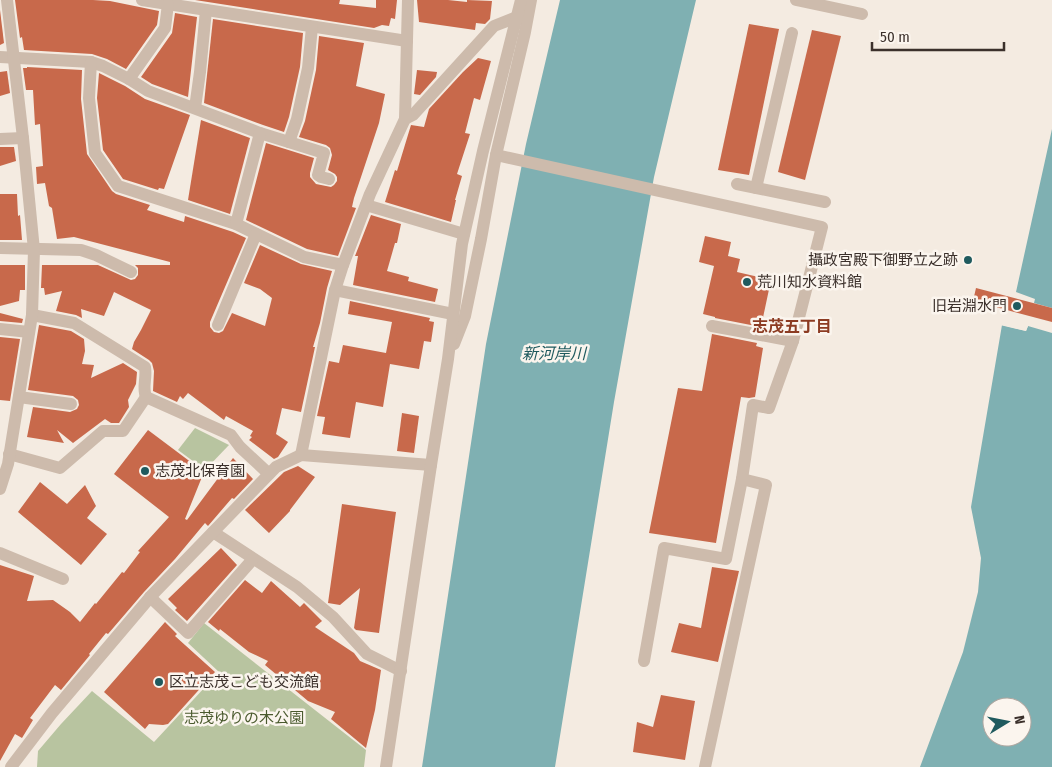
<svg xmlns="http://www.w3.org/2000/svg" width="1052" height="767" viewBox="0 0 1052 767" font-family="'Fira Sans Condensed','Noto Sans JP',sans-serif">
<style>
.green{fill:#b8c4a0}
.water{fill:#7fb0b2;fill-rule:evenodd}
.pier{fill:#f4ebe1}
.building{fill:#c8694b}
.lines{fill:none;stroke-linecap:round;stroke-linejoin:round}
.minor{stroke:#cdbbac;stroke-width:12}
.poi-dot{fill:#1f5a5e;stroke:#fbf5ee;stroke-width:2}
.labels{text-anchor:middle;dominant-baseline:central;stroke-width:5;stroke-linejoin:round;paint-order:stroke}
.poi-label{font-size:15px;fill:#3b302b;stroke:#fbf5ee;text-anchor:start}
.park-label{font-size:15px;fill:#4a5a2e;stroke:#fbf5ee}
.neighbourhood-label{font-size:16px;font-weight:bold;fill:#8c3b22;stroke:#fbf5ee}
.water-label{font-size:16px;font-style:italic;fill:#1f5a5e;stroke:#fbf5ee}
</style>
<rect width="100%" height="100%" fill="#f4ebe1"/>
<g class="green">
<polygon points="195,428 229,445 205,470 178,450"/>
<polygon points="204,623 366,750 364,767 37,767 38,751 61,724 92,691 154,742 219,672 188,643"/>
</g>
<g class="water">
<polygon points="560,0 696,0 654,177 614,402 555,767 422,767 486,344 526,144"/>
<polygon points="1052,129 1052,308 1034,303 1035,299 1016,292"/>
<path d="M 1052,322 L 1052,767 L 920,767 L 963,652 L 978,592 L 981,558 L 971,507 L 1002,325 L 1026,331 L 1028,326 ZM 992,707 L 1022,707 L 1022,737 L 992,737 Z"/>
</g>
<polygon class="pier" points="1029,316 1052,322 1052,333 1028,326 1026,331 1000,325 1003,323 1024,328"/>
<g class="building">
<polygon points="15,0 93,0 110,1 159,11 157,25 126,69 107,59 92,54 24,50 22,37 20,38"/>
<polygon points="195,0 340,0 339,4 376,8 376,0 397,0 395,19 391,18 389,26 382,25 374,28"/>
<polygon points="417,0 448,0 467,2 467,0 492,1 490,19 485,24 476,23 475,30 419,22"/>
<polygon points="0,10 4,43 0,45"/>
<polygon points="175,13 197,17 188,97 152,84 141,77 172,33"/>
<polygon points="213,19 303,33 300,67 289,117 284,132 263,125 204,103"/>
<polygon points="749,24 779,29 749,175 718,170"/>
<polygon points="812,30 841,36 805,180 778,172"/>
<polygon points="319,36 364,43 356,86 385,94 379,123 354,198 352,207 356,208 338,256 307,249 246,220 266,143 314,158 310,173 310,177 316,184 331,187 334,185 337,181 337,177 335,174 328,170 332,155 330,148 326,145 299,137 305,121 316,70"/>
<polygon points="478,58 491,61 480,100 474,98 465,133 470,134 457,174 462,176 455,200 456,200 451,222 385,202 395,170 397,171 411,125 424,127 429,109 463,72"/>
<polygon points="27,67 82,70 81,99 87,154 112,191 116,194 150,205 147,210 184,222 185,216 233,232 246,238 210,322 210,327 214,332 219,333 223,331 232,313 265,326 272,298 260,289 244,283 260,245 301,264 332,271 327,288 320,323 313,347 315,347 301,412 282,408 276,434 288,442 278,457 274,459 249,440 252,437 250,436 253,431 226,416 224,420 188,393 183,399 180,396 177,402 153,391 154,371 152,363 149,360 132,349 134,342 141,330 151,310 114,292 104,316 81,309 82,318 76,315 56,311 62,291 45,295 44,288 41,288 42,265 98,265 131,280 135,279 138,275 138,268 135,265 170,265 170,262 74,237 57,239 52,208 49,206 45,183 37,184 36,167 43,166 40,124 35,125 33,90 26,90 23,68 27,68"/>
<polygon points="417,70 437,72 436,77 420,95 414,94"/>
<polygon points="7,71 10,93 0,96 0,72"/>
<polygon points="99,73 125,86 145,99 190,115 164,189 159,188 158,190 123,179 103,150 97,98"/>
<polygon points="201,120 250,138 230,214 188,200"/>
<polygon points="0,147 14,147 16,161 0,166"/>
<polygon points="0,194 17,194 18,216 20,215 22,240 0,240"/>
<polygon points="371,215 401,224 397,243 395,243 387,271 409,277 408,281 438,289 435,302 353,285 358,256 355,256"/>
<polygon points="705,236 731,242 728,256 740,259 737,272 771,280 761,327 715,318 715,317 703,314 714,266 699,262"/>
<polygon points="0,265 25,265 25,290 20,290 19,301 0,306"/>
<polygon points="976,288 1052,308 1052,322 973,301"/>
<polygon points="350,301 430,318 429,321 434,322 431,342 424,341 419,369 390,364 383,407 356,402 350,438 322,434 325,417 317,416 329,361 339,363 343,345 386,353 392,322 348,314"/>
<polygon points="0,313 23,319 22,323 0,321"/>
<polygon points="39,325 71,331 84,339 85,351 82,364 94,365 91,378 123,363 137,372 136,384 128,400 129,407 119,423 111,423 105,419 73,443 57,430 64,443 27,437 33,407 70,412 77,409 79,405 78,400 73,396 28,390"/>
<polygon points="712,334 757,343 756,346 763,348 755,397 749,398 741,397 716,543 649,533 678,388 702,391"/>
<polygon points="0,337 20,339 10,401 0,400"/>
<polygon points="402,413 419,416 414,453 397,451"/>
<polygon points="148,430 204,472 185,519 187,520 233,458 253,479 234,499 232,498 208,526 205,523 175,559 144,592 108,634 106,633 89,654 90,655 61,690 55,685 30,718 33,720 22,738 15,734 0,761 0,565 34,576 27,601 53,600 70,612 80,622 95,603 96,604 122,572 124,573 140,552 138,551 169,517 114,474"/>
<polygon points="298,466 315,477 290,510 290,511 269,533 245,510 284,472"/>
<polygon points="40,482 67,504 85,485 96,506 87,518 107,534 81,565 18,512"/>
<polygon points="342,504 396,512 379,633 356,630 354,628 360,588 340,605 328,603"/>
<polygon points="221,548 237,565 187,621 175,610 177,608 168,599"/>
<polygon points="712,567 739,571 718,662 671,652 679,623 701,628"/>
<polygon points="245,580 262,593 271,581 300,607 304,603 322,621 315,627 354,653 360,661 381,670 375,710 366,748 331,719 335,712 308,701 265,665 268,661 249,652 220,629 219,631 208,622"/>
<polygon points="165,622 177,634 175,636 215,672 168,724 163,725 149,724 145,729 104,692"/>
<polygon points="661,695 695,701 685,760 633,752 637,722 653,727"/>
</g>
<g class="lines">
<g class="minor">
<polyline points="142,0 407,41"/>
<polyline points="796,0 862,14"/>
<polyline points="0,57 91,62 103,66 129,79 148,91 260,133 324,153 318,175 321,177 329,179"/>
<polyline points="91,62 89,98 95,153 118,186 236,224 304,257 343,265"/>
<polyline points="129,79 165,28 168,4"/>
<polyline points="195,108 200,72 206,10"/>
<polyline points="405,119 413,115 494,26 517,17"/>
<polyline points="0,139 23,138"/>
<polyline points="289,142 297,119 308,68 312,27"/>
<polyline points="496,155 822,227 793,341"/>
<polyline points="737,184 825,202"/>
<polyline points="756,188 792,33"/>
<polyline points="366,205 464,234"/>
<polyline points="236,224 260,133"/>
<polyline points="0,248 81,250 96,255 131,272"/>
<polyline points="335,290 453,314"/>
<path d="M 32,315 L 74,323 L 145,367 C 147,378 142,387 146,397"/>
<polyline points="218,325 256,234"/>
<polyline points="0,329 29,332"/>
<polyline points="454,344 465,316 481,239 496,155 525,32 531,0"/>
<polyline points="19,397 71,404"/>
<polyline points="9,454 60,468 103,431 123,431 146,397 231,435 240,447 269,474"/>
<polyline points="301,455 335,290 343,265 370,194 405,119 408,0"/>
<polyline points="0,489 8,464 32,315 34,250 23,138 7,0"/>
<polyline points="213,532 297,587 333,617 367,654 401,671"/>
<polyline points="0,553 63,579"/>
<polyline points="150,597 188,633 253,559"/>
<polyline points="644,661 664,548 726,559 742,479 753,405 769,408 793,341 712,326"/>
<polyline points="11,767 52,713 152,595 276,467 301,455 431,465"/>
<polyline points="386,767 431,465 448,359 462,244 483,151 521,0"/>
<polyline points="705,767 766,485 742,479"/>
</g>
</g>
<g class="poi-dot">
<circle cx="968" cy="260" r="5"/>
<circle cx="747" cy="282" r="5"/>
<circle cx="1017" cy="306" r="5"/>
<circle cx="145" cy="471" r="5"/>
<circle cx="159" cy="682" r="5"/>
</g>
<g class="labels">
<g class="poi-label">
<text x="958" y="260" text-anchor="end">攝政宮殿下御野立之跡</text>
<text x="757" y="282">荒川知水資料館</text>
<text x="1007" y="306" text-anchor="end">旧岩淵水門</text>
<text x="155" y="471">志茂北保育園</text>
<text x="169" y="682">区立志茂こども交流館</text>
</g>
<g class="park-label">
<text x="244" y="718">志茂ゆりの木公園</text>
</g>
<g class="neighbourhood-label">
<text x="792" y="326">志茂五丁目</text>
</g>
<g class="water-label">
<text x="554" y="353">新河岸川</text>
</g>
</g>
<g transform="translate(1007 722) rotate(80)"><circle r="24" fill="#fbf5ee" stroke="#aea6a0"/>
<path d="M0-4L9 19L0 12L-9 19Z" fill="#1f5a5e"/>
<text y="-8" font-size="14" font-weight="bold" text-anchor="middle" fill="#3b302b">N</text>
</g>
<path d="M872 42v8h132v-8" fill="none" stroke="#3b302b" stroke-width="2.5"/>
<text x="880" y="42" font-size="15" fill="#3b302b" stroke="#fbf5ee" stroke-width="4" paint-order="stroke">50 m</text>
</svg>
